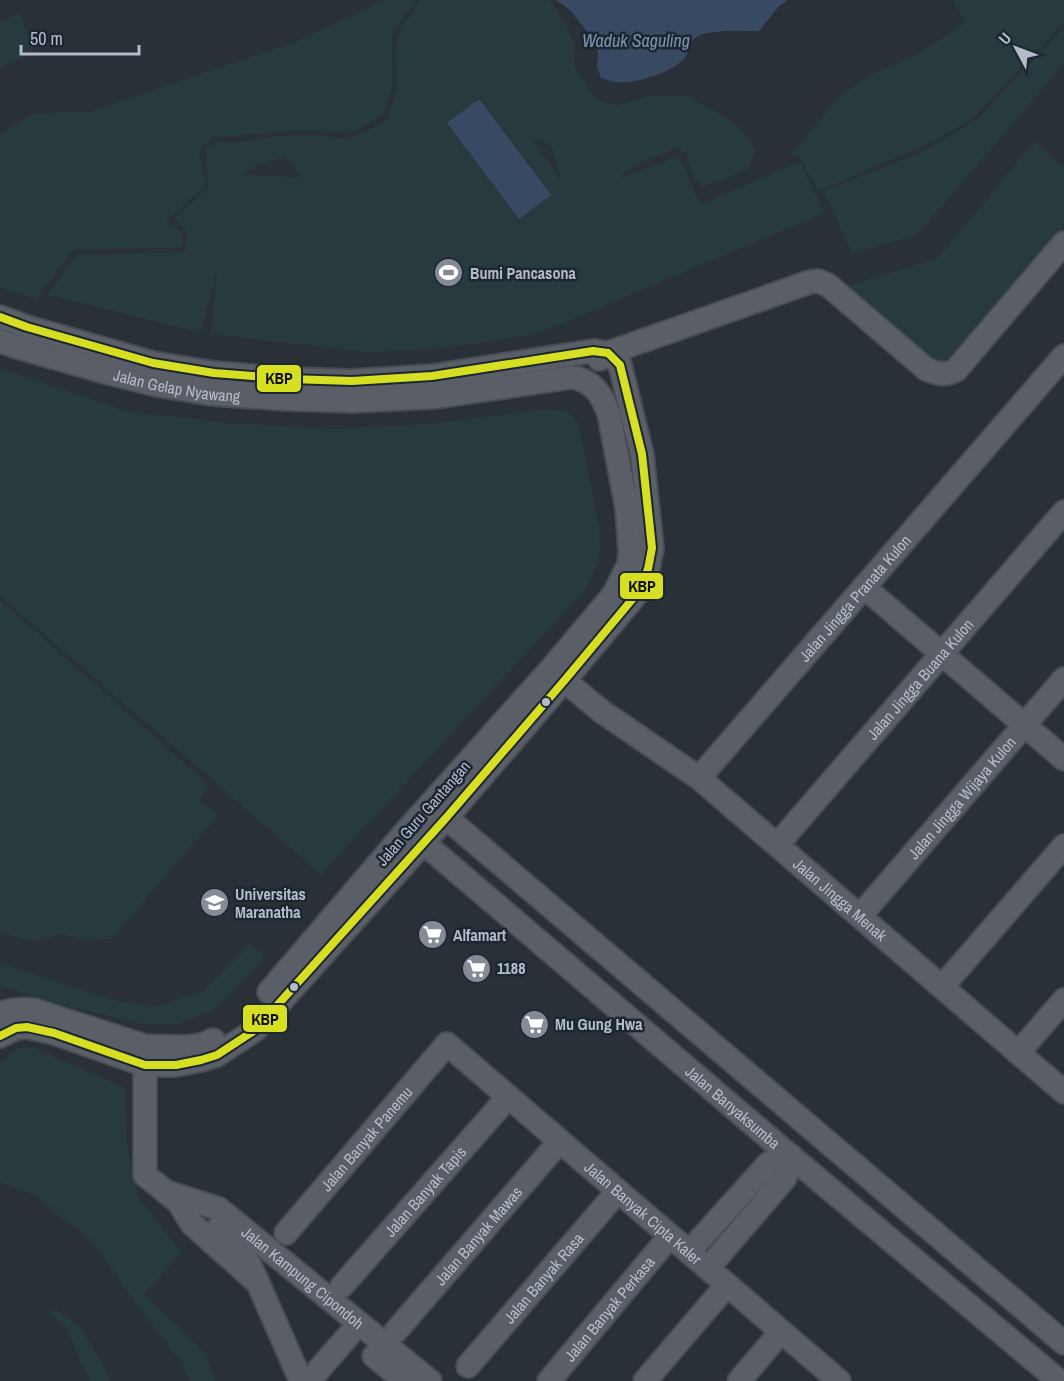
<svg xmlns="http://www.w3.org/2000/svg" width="1064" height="1381" viewBox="0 0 1064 1381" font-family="'Archivo Narrow',sans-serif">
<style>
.green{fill:#273a3e;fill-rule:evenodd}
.water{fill:#384963}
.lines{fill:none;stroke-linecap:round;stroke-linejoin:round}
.minor-casing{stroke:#484c53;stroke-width:26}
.minor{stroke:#5a5e66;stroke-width:22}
.bus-1-casing{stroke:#1d2633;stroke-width:12}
.bus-1{stroke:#d7df23;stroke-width:8}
.bus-dot{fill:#b4bcc9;stroke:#1d2633;stroke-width:2}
.labels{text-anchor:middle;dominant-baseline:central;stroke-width:5;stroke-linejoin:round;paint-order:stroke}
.poi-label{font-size:16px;font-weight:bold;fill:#b4bcc9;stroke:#1d2633;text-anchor:start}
.street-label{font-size:16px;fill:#b4bcc9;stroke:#1d2633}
.water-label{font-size:18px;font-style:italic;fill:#7c92b1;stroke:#1d2633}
.line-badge{stroke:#1d2633;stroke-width:2}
.pale-badge-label{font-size:16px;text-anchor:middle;font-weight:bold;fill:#111}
</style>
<rect width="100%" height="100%" fill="#2a3038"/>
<g class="green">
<polygon points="385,0 416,0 392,33 392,89 383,115 351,133 308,130 213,137 199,152 206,186 179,209 166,222 182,231 182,247 73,250 36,299 0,287 0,135 3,132 32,114 92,111 209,71 296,42"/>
<path d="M 420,0 L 547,0 L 550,1 L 566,25 L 574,42 L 575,68 L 597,100 L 617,105 L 651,96 L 688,96 L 734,122 L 756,148 L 749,168 L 719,181 L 703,186 L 693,176 L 688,156 L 678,147 C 662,155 629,164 620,178 L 679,156 L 700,205 L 800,162 L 824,213 L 537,334 L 449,348 L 368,352 L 211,334 L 217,268 L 201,333 L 48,295 L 76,255 L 185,252 L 187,231 L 175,220 L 179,213 L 208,189 L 206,149 L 216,142 L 240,142 L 280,136 L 316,135 L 348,139 L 373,128 L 388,118 L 398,86 L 395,53 L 400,31 ZM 530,137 L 541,140 L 552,147 L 561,180 ZM 286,156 L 301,178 L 242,174 L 254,166 Z"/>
<polygon points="953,0 1064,0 1064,23 972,119 932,142 819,191 799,157 791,155 839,97 869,76 919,54 965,23"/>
<polygon points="20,14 34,52 0,68 0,21"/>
<polygon points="1064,28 1064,64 921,231 910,237 852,254 824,191 927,150 977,119"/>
<polygon points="1034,142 1064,167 1064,226 953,356 942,362 932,362 841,288 938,258"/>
<polygon points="0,368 125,411 226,423 335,429 432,424 545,409 566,411 578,422 600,532 599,560 584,591 321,874 0,596"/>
<polygon points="0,600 209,785 199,799 218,815 111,939 90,941 62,934 32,942 0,932"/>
<polygon points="250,944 265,957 212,1011 175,1025 144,1024 58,1004 0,985 0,963 116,1001 156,1006 204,991"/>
<polygon points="17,1048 34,1048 125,1088 127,1143 138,1197 181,1252 144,1295 206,1354 215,1381 190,1381 182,1363 133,1299 92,1241 33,1194 0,1182 0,1063"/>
<polygon points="56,1308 83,1330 111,1381 90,1381 66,1327 50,1315"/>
</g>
<g class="water">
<path d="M 556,0 L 788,0 L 778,7 L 759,31 C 741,31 714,29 698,36 C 688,41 690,52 684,59 C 671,73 633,85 614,82 C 610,81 605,79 601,78 L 597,66 L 598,53 L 594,40 L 570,10 Z"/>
<polygon points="479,99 551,195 519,219 447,123"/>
</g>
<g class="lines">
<defs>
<g id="minor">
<polyline points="0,317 27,327 153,363 214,373 289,379 352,381 432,376 593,351 608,353 620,365 642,454 652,548 648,569 640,590 564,681 446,818 255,1030 217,1055 201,1060 176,1065 145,1065 54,1033 27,1027 16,1028 0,1036"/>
<path id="s1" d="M 0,341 L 17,347 L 105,372 L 157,385 L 211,394 L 287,399 L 352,401 L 435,397 L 573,377 C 594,382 602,395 609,414 L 627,509 L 630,551 L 629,564 L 614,594 L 551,669 L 408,829 L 269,992"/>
<path d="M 599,359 L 608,353 L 810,282 L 818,281 L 828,285 L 926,369 C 938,374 944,376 956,370 L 1064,243"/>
<polyline points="864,587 1064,759"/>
<path id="s2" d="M 554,672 L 601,711 L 699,778 L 1064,1092"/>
<path id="s3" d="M 699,778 L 1064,356"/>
<polyline points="436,809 1064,1343"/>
<path id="s4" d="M 412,833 L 782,1149 L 1059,1381"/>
<path id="s5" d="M 777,845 L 1064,512"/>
<path id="s6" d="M 860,916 L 1064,679"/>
<polyline points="942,987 1064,846"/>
<path d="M 0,1014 C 11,1009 22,1009 34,1010 L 145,1046 L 186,1047 L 202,1045 L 213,1040"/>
<polyline points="145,1050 145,1175 176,1200"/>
<polyline points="1018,1053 1064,1000"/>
<path id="s7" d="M 166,1192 L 219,1209 L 430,1381"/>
<polyline points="179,1203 192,1224 258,1283 301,1381"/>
<polyline points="219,1227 241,1246 258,1283"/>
<path id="s8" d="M 286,1233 L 447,1044 L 839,1381"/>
<polyline points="689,1252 769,1163 791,1156"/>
<polyline points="708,1268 785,1178 791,1156"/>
<path id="s9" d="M 342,1286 L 508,1097"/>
<path id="s10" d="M 396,1331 L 560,1141"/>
<polyline points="374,1356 405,1381"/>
<path id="s11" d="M 468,1366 L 618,1191"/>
<polyline points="309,1381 349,1335"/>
<path id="s12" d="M 549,1381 L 670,1236"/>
<polyline points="645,1381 727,1285"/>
<polyline points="739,1381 781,1332"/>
</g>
</defs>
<use href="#minor" class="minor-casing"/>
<use href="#minor" class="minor"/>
<defs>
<polyline id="bus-1" points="0,317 27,327 153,363 214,373 289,379 352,381 432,376 593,351 608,353 620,365 642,454 652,548 648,569 640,590 564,681 446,818 255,1030 217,1055 201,1060 176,1065 145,1065 54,1033 27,1027 16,1028 0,1036"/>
</defs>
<use href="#bus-1" class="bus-1-casing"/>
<use href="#bus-1" class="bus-1"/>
</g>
<defs>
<symbol id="stadium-disc" viewBox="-11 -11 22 22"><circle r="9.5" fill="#848b96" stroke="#1d2633"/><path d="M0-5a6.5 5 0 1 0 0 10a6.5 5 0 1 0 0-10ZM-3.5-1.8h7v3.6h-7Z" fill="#fff"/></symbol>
<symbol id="university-disc" viewBox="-11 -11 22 22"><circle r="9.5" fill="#848b96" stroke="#1d2633"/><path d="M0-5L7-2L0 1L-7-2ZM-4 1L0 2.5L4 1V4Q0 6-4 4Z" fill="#fff"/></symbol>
<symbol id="supermarket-disc" viewBox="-11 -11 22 22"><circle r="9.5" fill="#848b96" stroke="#1d2633"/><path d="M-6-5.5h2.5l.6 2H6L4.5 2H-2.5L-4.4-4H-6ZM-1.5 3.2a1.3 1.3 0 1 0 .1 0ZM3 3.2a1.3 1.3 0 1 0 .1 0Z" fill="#fff"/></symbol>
</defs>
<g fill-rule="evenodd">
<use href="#stadium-disc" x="432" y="256" width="33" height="33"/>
<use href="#university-disc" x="198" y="886" width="33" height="33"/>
<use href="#supermarket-disc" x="416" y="918" width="33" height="33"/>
<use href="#supermarket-disc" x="460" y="952" width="33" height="33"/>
<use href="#supermarket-disc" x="518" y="1008" width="33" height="33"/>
</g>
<g class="bus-dot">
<circle cx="546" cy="702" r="5"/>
<circle cx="294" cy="987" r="5"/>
</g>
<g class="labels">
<g class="poi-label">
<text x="470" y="273">Bumi Pancasona</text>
<text x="235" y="894">Universitas<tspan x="235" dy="18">Maranatha</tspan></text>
<text x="453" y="935">Alfamart</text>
<text x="497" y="968">1188</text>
<text x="555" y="1024">Mu Gung Hwa</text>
</g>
<g class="street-label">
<text stroke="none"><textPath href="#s1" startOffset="183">Jalan Gelap Nyawang</textPath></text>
<text stroke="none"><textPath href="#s3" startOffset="238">Jalan Jingga Pranata Kulon</textPath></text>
<text stroke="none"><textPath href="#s5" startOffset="219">Jalan Jingga Buana Kulon</textPath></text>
<text stroke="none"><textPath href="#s6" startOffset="156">Jalan Jingga Wijaya Kulon</textPath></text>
<text transform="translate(423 813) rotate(-49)">Jalan Guru Gantangan</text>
<text stroke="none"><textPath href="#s2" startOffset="366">Jalan Jingga Menak</textPath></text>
<text stroke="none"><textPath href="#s4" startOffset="422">Jalan Banyaksumba</textPath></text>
<text stroke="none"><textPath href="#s8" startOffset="124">Jalan Banyak Panemu</textPath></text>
<text stroke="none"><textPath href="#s9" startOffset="126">Jalan Banyak Tapis</textPath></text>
<text stroke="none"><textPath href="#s8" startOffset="507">Jalan Banyak Cipta Kaler</textPath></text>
<text stroke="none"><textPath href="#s10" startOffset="126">Jalan Banyak Mawas</textPath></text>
<text stroke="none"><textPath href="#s7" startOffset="164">Jalan Kampung Cipondoh</textPath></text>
<text stroke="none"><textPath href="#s11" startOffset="116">Jalan Banyak Rasa</textPath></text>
<text stroke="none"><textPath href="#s12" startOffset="94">Jalan Banyak Perkasa</textPath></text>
</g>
<g class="water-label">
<text x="636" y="40">Waduk Saguling</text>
</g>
</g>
<g class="line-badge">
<rect x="256" y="364" width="46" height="29" rx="6" fill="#d7df23"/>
<rect x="619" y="572" width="45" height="28" rx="6" fill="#d7df23"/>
<rect x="242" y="1004" width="46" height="29" rx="6" fill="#d7df23"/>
</g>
<g class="pale-badge-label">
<text x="279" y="384">KBP</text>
<text x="642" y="592">KBP</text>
<text x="265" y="1025">KBP</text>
</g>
<g transform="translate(1016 48) rotate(311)" stroke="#1d2633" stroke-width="4.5" paint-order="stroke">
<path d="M0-4.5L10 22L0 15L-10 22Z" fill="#b4bcc9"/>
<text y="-9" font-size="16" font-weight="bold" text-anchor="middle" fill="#b4bcc9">U</text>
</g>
<path d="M21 45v9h118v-9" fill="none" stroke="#b4bcc9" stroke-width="3"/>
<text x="30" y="45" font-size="18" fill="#b4bcc9" stroke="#1d2633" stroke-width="4.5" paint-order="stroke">50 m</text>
</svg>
